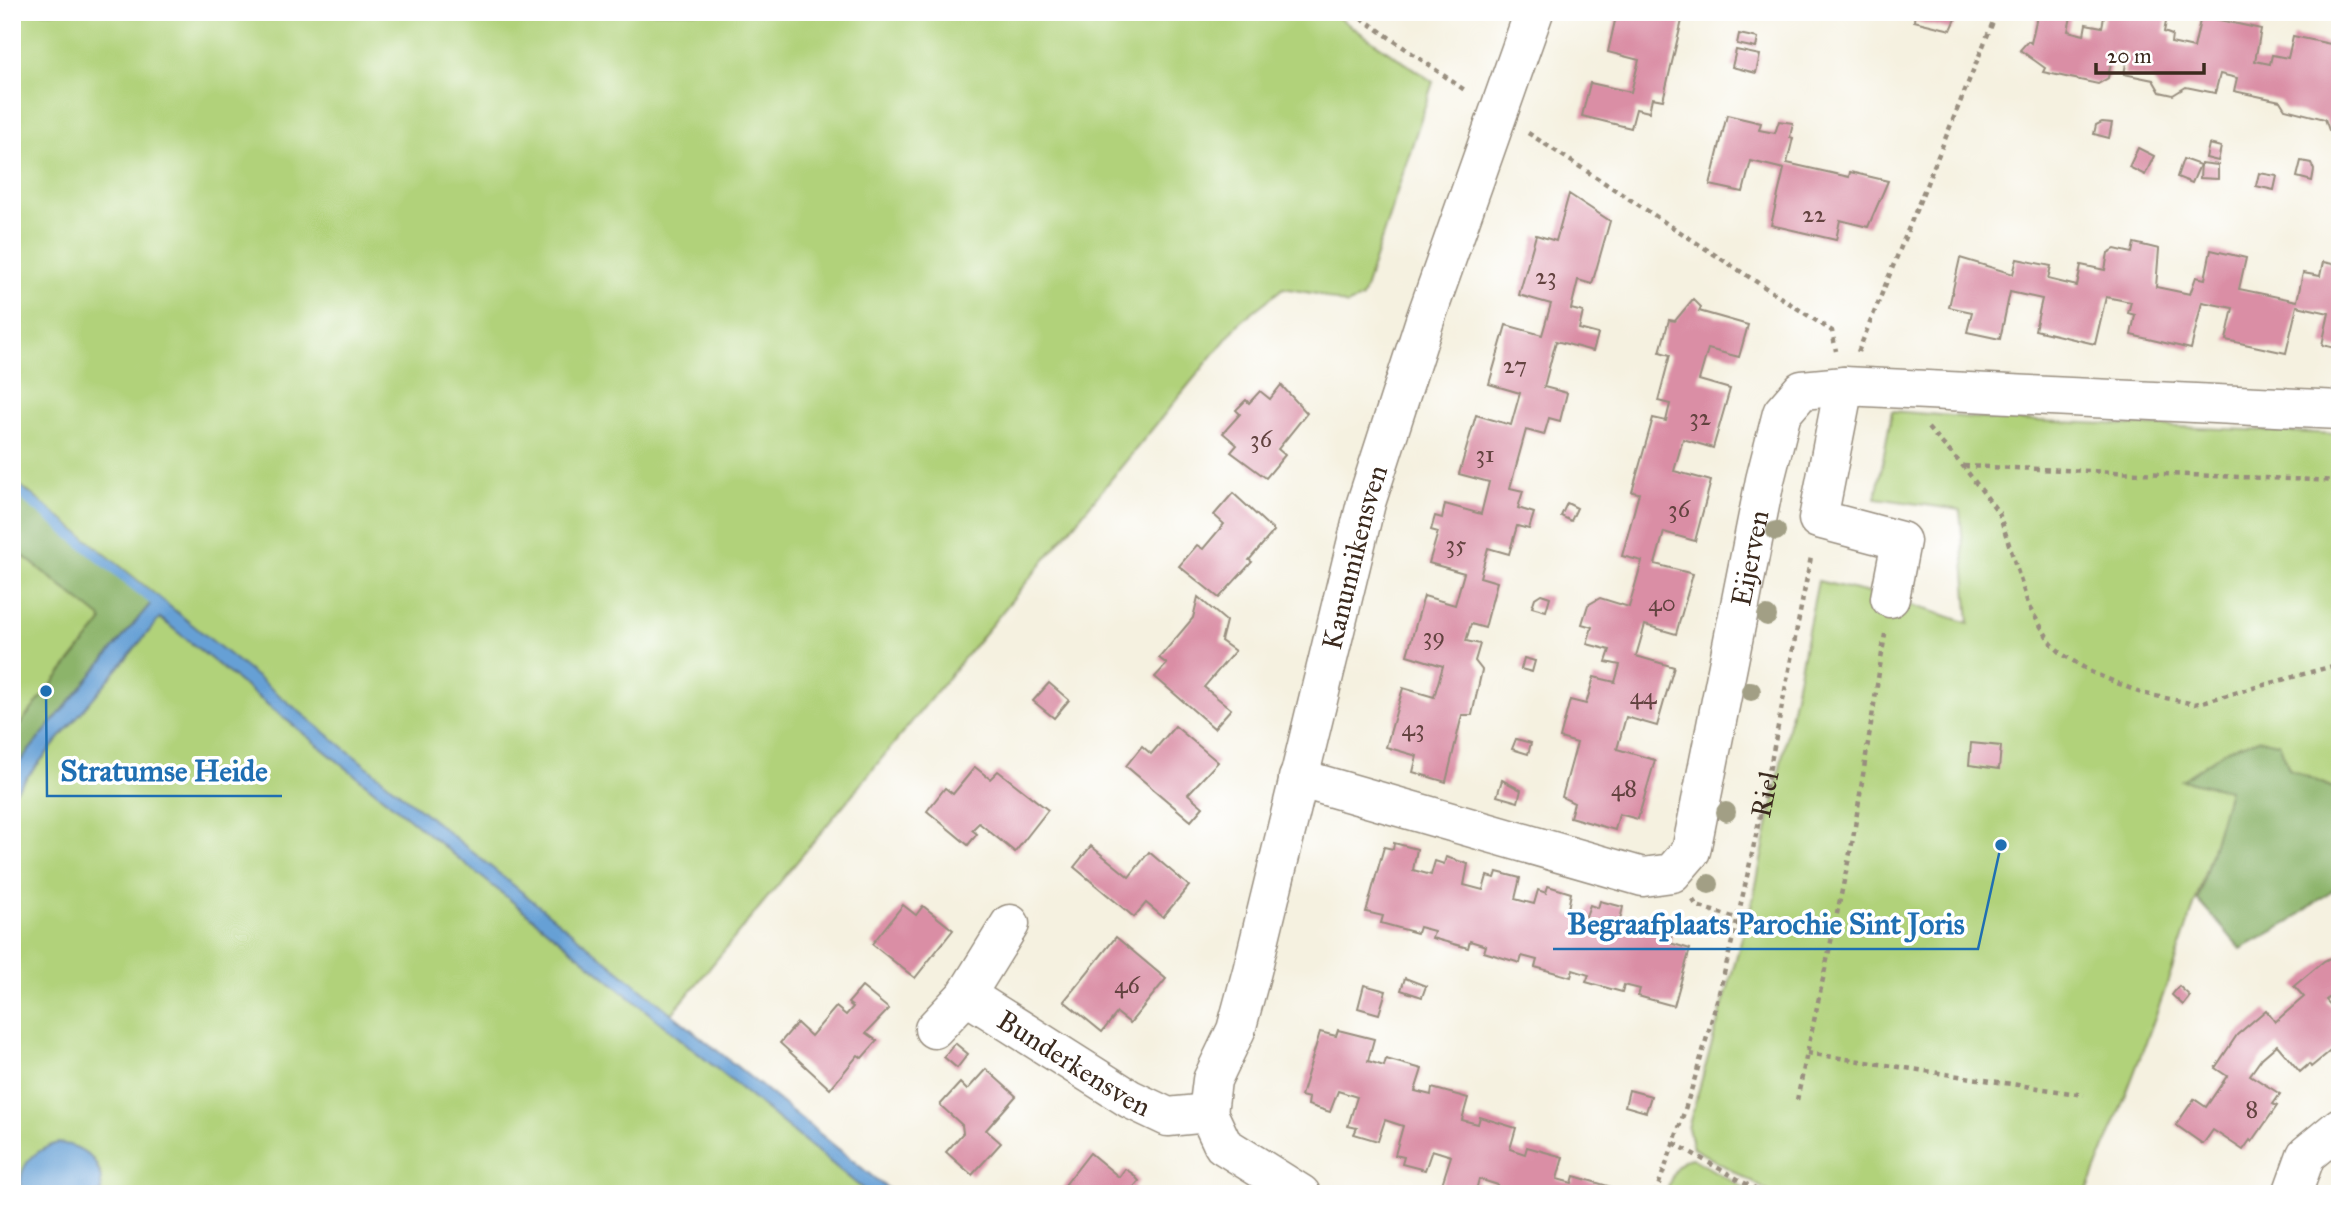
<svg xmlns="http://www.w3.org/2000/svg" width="2352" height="1206" viewBox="0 0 2352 1206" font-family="'IM FELL Great Primer',serif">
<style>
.green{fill:#b1d27a;stroke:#767e4c;stroke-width:2}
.forest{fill:#8cb46a;stroke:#646f44;stroke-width:2}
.water{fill:#66a0d5;stroke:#50657a;stroke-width:2}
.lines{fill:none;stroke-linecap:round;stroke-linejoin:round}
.stream{stroke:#66a0d5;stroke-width:10}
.building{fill:#da8ea5}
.minor-casing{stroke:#988e7f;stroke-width:41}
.path{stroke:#988e7f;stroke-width:4.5;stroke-dasharray:5 5;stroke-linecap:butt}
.minor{stroke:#fff;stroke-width:38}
.tree{fill:#a29f85}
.labels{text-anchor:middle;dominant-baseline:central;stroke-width:7;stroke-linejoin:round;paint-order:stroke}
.number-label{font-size:24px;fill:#634340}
.street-label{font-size:28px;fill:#3b2a1e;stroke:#fff}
.leader{fill:none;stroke:#1f6fb2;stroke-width:2.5}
.callout-dot{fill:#1f6fb2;stroke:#fff;stroke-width:2.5}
.callout-label{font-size:30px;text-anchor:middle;font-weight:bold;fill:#1f6fb2;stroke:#fff;stroke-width:7;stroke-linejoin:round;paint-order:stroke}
</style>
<rect width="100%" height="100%" fill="#fff"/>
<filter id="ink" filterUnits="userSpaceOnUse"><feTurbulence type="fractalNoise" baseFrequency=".0143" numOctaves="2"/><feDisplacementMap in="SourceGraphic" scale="14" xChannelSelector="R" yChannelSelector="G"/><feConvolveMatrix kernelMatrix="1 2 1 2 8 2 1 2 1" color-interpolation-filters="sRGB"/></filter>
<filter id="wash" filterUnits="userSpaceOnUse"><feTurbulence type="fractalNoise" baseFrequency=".00686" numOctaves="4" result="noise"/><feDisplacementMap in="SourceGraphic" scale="28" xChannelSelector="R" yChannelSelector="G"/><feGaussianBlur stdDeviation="1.57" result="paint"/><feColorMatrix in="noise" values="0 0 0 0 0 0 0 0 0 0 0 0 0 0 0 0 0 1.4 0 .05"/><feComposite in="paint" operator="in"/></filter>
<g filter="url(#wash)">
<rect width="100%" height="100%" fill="#f5f1e0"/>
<g class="green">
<polygon points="12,12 1330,12 1433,82 1362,298 1347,305 1317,294 1283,288 1241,321 671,1015 12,479"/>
<path d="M 1892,411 L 1988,419 L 2340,434 L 2340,791 L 2289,769 L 2279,743 L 2183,780 L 2230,790 C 2190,928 2141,1061 2086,1194 L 1773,1194 L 1693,1148 L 1688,1128 L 1754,895 L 1818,581 L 1890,598 L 1969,623 L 1960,510 L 1876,498 Z"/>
<polygon points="12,503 147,615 12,767"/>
<polygon points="160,618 565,944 869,1194 101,1194 100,1171 93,1159 21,1190 22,1194 12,1194 12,795"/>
<path d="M 1692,1158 L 1754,1194 L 1666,1194 C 1672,1178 1674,1160 1692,1158 Z"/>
</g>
<g class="forest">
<polygon points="12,479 157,596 12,771 12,734 102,622 101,618 12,547"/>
<polygon points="2259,739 2279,743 2289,769 2340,791 2340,884 2290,922 2241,949 2198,900 2229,790 2182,780 2228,749"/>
</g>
<g class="water">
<polygon points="157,596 894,1194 869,1194 565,944 160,618 12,795 12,771"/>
<path d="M 58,1143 C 87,1146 104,1164 101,1194 L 22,1194 C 16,1167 33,1150 58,1143 Z"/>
</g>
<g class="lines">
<polyline class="stream" points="12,486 163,608"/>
</g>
<g id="blocks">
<g class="building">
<polygon points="1617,12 1684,12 1663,100 1652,98 1649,112 1636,109 1631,128 1582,116 1590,83 1631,92 1639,60 1608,52"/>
<polygon points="1915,12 1959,12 1951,30 1914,21"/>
<polygon points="2038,12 2072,12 2068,31 2084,35 2086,24 2102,27 2105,12 2168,12 2164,32 2172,35 2171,43 2194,48 2201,16 2261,29 2255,61 2270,64 2272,55 2288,58 2293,36 2340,46 2340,132 2329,130 2325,119 2285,109 2280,101 2234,91 2237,78 2220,74 2215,93 2186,87 2173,95 2160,92 2153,80 2124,74 2128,54 2113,51 2108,78 2098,84 2043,72 2045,68 2020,50 2028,41 2031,43"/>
<polygon points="1739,34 1758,38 1756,48 1737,44"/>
<polygon points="1736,50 1760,55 1756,73 1732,67"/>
<polygon points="1727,115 1761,123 1759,130 1775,133 1779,121 1793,123 1790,137 1793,138 1787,163 1849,177 1850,172 1888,181 1868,227 1840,220 1836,240 1771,225 1784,169 1751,161 1743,192 1710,185"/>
<polygon points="2102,122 2112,123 2109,138 2094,134 2096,125"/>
<polygon points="2209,144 2221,147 2218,161 2206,158"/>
<polygon points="2138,148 2154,156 2145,175 2129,167"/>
<polygon points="2183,159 2200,165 2192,183 2177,177"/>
<polygon points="2301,161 2311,163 2314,170 2312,181 2297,177"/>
<polygon points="2201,163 2218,165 2218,179 2200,178"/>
<polygon points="2259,173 2277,176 2274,190 2256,186"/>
<polygon points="1569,194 1610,221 1592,284 1578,280 1571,309 1583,312 1579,329 1598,334 1593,351 1556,341 1544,387 1567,393 1560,421 1549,418 1544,435 1526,430 1510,488 1523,491 1518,508 1534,513 1529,529 1517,526 1509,554 1488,548 1480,577 1497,582 1485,628 1471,624 1466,641 1480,644 1475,661 1482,670 1472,715 1462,715 1446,782 1413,772 1417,756 1386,747 1403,688 1434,697 1443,666 1407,655 1424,596 1455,605 1464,573 1429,563 1438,532 1431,530 1435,516 1442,518 1445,504 1481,514 1489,482 1459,474 1476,415 1511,425 1520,393 1489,384 1506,325 1542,335 1551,304 1519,295 1536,235 1556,241"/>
<polygon points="2134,243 2159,249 2156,287 2190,294 2196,277 2205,279 2211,250 2246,258 2239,289 2297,301 2303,273 2320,276 2323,262 2337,265 2340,271 2340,349 2322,345 2329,313 2297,306 2286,353 2226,340 2233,308 2202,302 2191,349 2131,335 2135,315 2128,313 2131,302 2106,297 2095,344 2035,330 2042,299 2010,292 2000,339 1967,332 1972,312 1949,307 1960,258 2013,274 2017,259 2051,266 2048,279 2077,286 2081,265 2105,270 2108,253 2115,249 2132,253"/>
<polygon points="1693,299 1701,307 1699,311 1748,325 1739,357 1708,349 1699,380 1730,389 1713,448 1683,439 1674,471 1711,481 1695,541 1664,532 1655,564 1693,574 1676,634 1645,625 1636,656 1674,667 1657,726 1626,717 1617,749 1655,760 1638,819 1619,814 1615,830 1570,817 1574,803 1562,797 1577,743 1560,738 1570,700 1586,704 1594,677 1615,682 1620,665 1606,662 1610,650 1587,644 1592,627 1582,624 1588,605 1600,598 1629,607 1642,561 1622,556 1639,493 1632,492 1653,418 1666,421 1670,404 1658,401 1670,355 1660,352 1669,320 1675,321"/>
<polygon points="1281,385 1307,413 1278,449 1285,455 1266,478 1231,452 1237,445 1223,433 1240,414 1236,410 1246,400 1249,403 1260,391 1270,399"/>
<polygon points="1233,493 1274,531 1249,560 1252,562 1219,598 1179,566 1197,545 1203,549 1224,524 1214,515"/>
<polygon points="1567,503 1577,508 1571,521 1561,516"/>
<polygon points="1541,594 1550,597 1546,611 1532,607 1535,598"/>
<polygon points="1198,597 1226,621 1221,641 1235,651 1204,687 1231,709 1214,728 1155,677 1167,664 1159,658 1193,618"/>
<polygon points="1524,658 1535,661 1532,672 1521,669"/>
<polygon points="1049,683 1069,700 1054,718 1033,701"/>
<polygon points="1175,726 1218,762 1188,794 1203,807 1191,821 1126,766 1142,746 1151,754"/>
<polygon points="1516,739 1531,743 1528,754 1512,749"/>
<polygon points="1971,743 2001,746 1999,769 1969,765"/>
<polygon points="975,767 990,779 998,771 1048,810 1015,852 979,823 972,830 977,834 968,845 927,811 945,788 953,794"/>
<polygon points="1502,780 1521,790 1518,802 1497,796"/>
<polygon points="1394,843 1417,849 1413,870 1431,875 1435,861 1444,864 1446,857 1468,864 1464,885 1483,890 1487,876 1495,878 1497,872 1520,878 1515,899 1534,904 1538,890 1546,893 1548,886 1571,893 1567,914 1585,919 1590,905 1598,908 1600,901 1623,907 1618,929 1637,934 1641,920 1649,922 1651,915 1674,922 1670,943 1690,949 1674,1006 1638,996 1640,989 1624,985 1622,992 1586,982 1589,975 1573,970 1571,977 1535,967 1537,960 1522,956 1520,963 1484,952 1486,946 1470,941 1468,948 1432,938 1434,931 1419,927 1417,933 1381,923 1383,916 1366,912 1384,847 1393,849"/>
<polygon points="1091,846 1129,877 1149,852 1189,886 1163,917 1146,903 1134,917 1074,867"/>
<polygon points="903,905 916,915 923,906 953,930 915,978 872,944"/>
<polygon points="1116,937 1166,979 1130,1023 1117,1013 1102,1032 1064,1001"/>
<polygon points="2340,953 2340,990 2326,1000 2340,1016 2340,1043 2311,1067 2309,1064 2300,1072 2277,1045 2262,1058 2250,1075 2280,1094 2273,1104 2277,1106 2252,1142 2250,1140 2243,1150 2213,1130 2203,1144 2176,1125 2194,1099 2206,1107 2227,1076 2215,1068 2237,1035 2266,1010 2275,1022 2304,997 2294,986 2324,961"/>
<polygon points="1405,978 1426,986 1422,997 1401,990"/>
<polygon points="1364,985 1386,991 1379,1014 1358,1008"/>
<polygon points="2179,986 2190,996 2183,1005 2172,995"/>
<polygon points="862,987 889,1009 866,1033 877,1041 862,1058 858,1055 830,1089 780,1043 797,1023 811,1036 836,1007 846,1015 853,1007 848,1003"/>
<polygon points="1338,1030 1374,1039 1368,1061 1384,1066 1386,1059 1422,1069 1415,1091 1431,1095 1432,1088 1468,1098 1462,1120 1478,1124 1480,1117 1516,1128 1510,1149 1525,1154 1527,1147 1563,1157 1557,1179 1572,1183 1574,1176 1611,1187 1609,1194 1496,1194 1498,1185 1479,1179 1475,1194 1449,1193 1451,1187 1442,1184 1451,1156 1432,1150 1425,1170 1402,1164 1404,1157 1395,1155 1403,1126 1385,1120 1378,1141 1354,1134 1357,1128 1348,1126 1357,1097 1338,1091 1330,1112 1308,1105 1309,1098 1301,1096 1320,1032 1336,1036"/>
<polygon points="955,1043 968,1054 957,1068 944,1057"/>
<polygon points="986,1069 1016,1096 986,1130 1001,1143 972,1175 946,1152 963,1133 962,1125 940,1105 960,1083 967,1090"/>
<polygon points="1629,1090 1651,1096 1646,1112 1625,1106"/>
<polygon points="1090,1153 1119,1177 1125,1169 1133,1174 1139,1181 1133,1188 1140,1194 1058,1194"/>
</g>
</g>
</g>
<g filter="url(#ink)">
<use href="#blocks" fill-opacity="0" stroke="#988e7f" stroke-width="2"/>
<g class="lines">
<defs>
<g id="minor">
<polyline points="1844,386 1818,519 1901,541 1890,598"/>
<path id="s2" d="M 1298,778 L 1643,877 L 1672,873 L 1691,851 L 1765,480 L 1782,413 L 1802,390 L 1844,386 L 2340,410"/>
<path id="s3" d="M 966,995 L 1130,1099 L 1168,1117 L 1208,1113"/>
<polyline points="934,1029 966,995 1010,924"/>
<path id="s4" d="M 1208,1113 L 1212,1080 L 1236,1030 L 1252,971 L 1366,503 L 1425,320 L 1534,12"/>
<polyline points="1208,1113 1223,1145 1301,1194"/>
<polyline points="2292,1194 2306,1155 2340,1127"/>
</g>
</defs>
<use href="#minor" class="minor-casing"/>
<g class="path">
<polyline points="1353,12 1466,91"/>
<polyline points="1528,133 1832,331 1836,351"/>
<polyline points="1858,352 1997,12"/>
<polyline points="1928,428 1963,466 1999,513 2029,607 2051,643 2062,654 2091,672 2141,693 2195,704 2340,664"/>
<polyline points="1964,466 2340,481"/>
<polyline points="1693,900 1697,906 1739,919"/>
<polyline points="1807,1053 2084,1095"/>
<polyline points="1797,1100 1853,839 1885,634"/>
<polyline points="1674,1143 1764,1194"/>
<path id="s1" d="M 1655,1194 C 1734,989 1768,771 1811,557"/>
</g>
<use href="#minor" class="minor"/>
</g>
<g class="tree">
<circle cx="1776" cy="531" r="10"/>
<circle cx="1767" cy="616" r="10"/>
<circle cx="1751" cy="691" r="10"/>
<circle cx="1726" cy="812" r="10"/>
<circle cx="1709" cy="884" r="10"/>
</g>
</g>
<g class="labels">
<g class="number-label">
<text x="1814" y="214">22</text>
<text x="1546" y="276">23</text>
<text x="1515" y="365">27</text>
<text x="1700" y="417">32</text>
<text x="1261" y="439">36</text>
<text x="1485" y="454">31</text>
<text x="1679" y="509">36</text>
<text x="1456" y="544">35</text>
<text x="1662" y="603">40</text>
<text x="1434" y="636">39</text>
<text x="1643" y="696">44</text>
<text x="1413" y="728">43</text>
<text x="1624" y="788">48</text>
<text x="1127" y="985">46</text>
<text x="2252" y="1109">8</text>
</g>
<g class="street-label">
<text stroke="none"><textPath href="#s2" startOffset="716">Eijerven</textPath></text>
<text stroke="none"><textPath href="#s4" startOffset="576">Kanunnikensven</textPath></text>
<text stroke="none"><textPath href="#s1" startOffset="415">Riel</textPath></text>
<text stroke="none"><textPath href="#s3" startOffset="128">Bunderkensven</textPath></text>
</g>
</g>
<path class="leader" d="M46 691L47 796H282M2001 845L1978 949H1553"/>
<g class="callout-dot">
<circle cx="46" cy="691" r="7"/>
<circle cx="2001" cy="845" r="7"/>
</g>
<g class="callout-label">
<text x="164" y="781">Stratumse Heide</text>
<text x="1766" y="934">Begraafplaats Parochie Sint Joris</text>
</g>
<rect width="2352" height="1206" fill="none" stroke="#fff" stroke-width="42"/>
<path d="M2096 63v10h108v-10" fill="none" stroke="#3b2a1e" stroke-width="3.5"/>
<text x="2107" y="63" font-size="21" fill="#3b2a1e" stroke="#ffffff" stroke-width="5" paint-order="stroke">20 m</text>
</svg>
